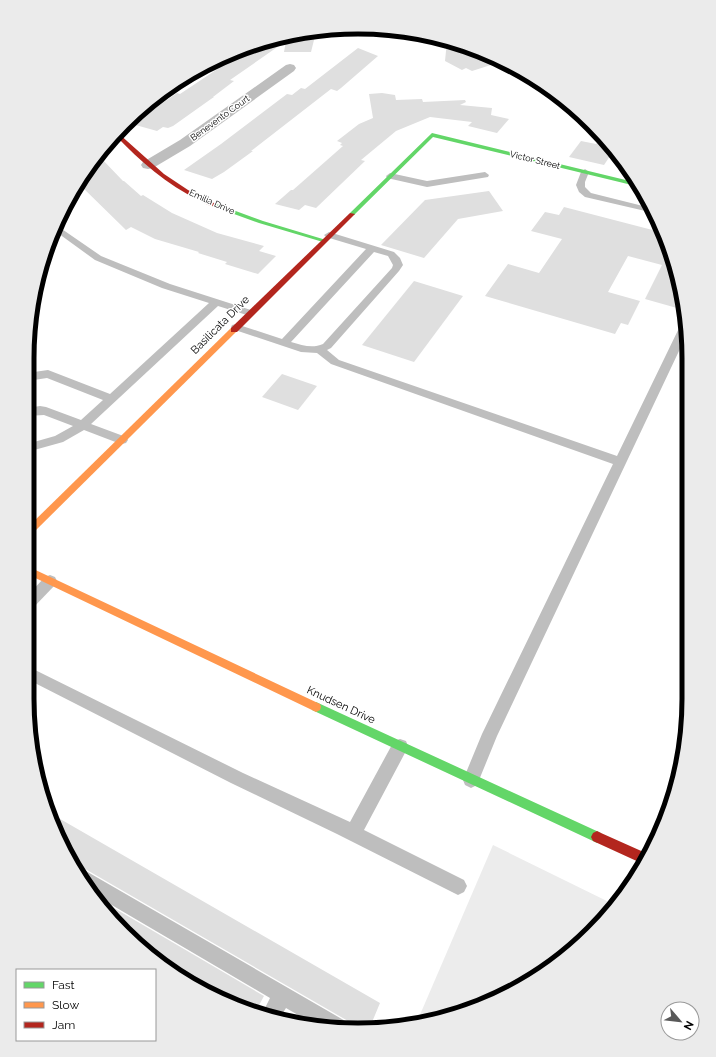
<svg xmlns="http://www.w3.org/2000/svg" width="716" height="1057" viewBox="0 0 716 1057" font-family="Raleway,sans-serif">
<style>
.green{fill:#ececec}
.building{fill:#dfdfdf}
.lines{fill:none;stroke-linecap:round;stroke-linejoin:round}
.lane{fill:#bebebe;fill-rule:evenodd}
.street{fill:#bebebe;fill-rule:evenodd}
.fast{fill:#63d668;fill-rule:evenodd}
.slow{fill:#ff974d;fill-rule:evenodd}
.jam{fill:#b3261e;fill-rule:evenodd}
.labels{text-anchor:middle;dominant-baseline:central;stroke-width:3;stroke-linejoin:round;paint-order:stroke}
.far-street-label{font-size:9px;fill:#000;stroke:#fff}
.street-label{font-size:11px;fill:#000;stroke:#fff}
.rim{fill:none;stroke:#000;stroke-width:5}
</style>
<rect width="100%" height="100%" fill="#fff"/>
<polygon class="green" points="493,845 613,904 592,933 523,986 423,1024 416,1024"/>
<g class="building">
<polygon points="289,35 315,36 311,52 284,52 286,41 230,80 234,81 213,97 214,97 211,99 173,126 168,128 163,127 157,131 132,124 177,93 180,94 219,68 207,65 231,52"/>
<polygon points="447,41 475,49 475,53 497,63 472,71 466,68 462,70 445,61"/>
<polygon points="358,48 378,56 341,88 337,91 331,89 251,151 253,151 224,172 212,179 184,170 221,144 287,94 292,95 301,88 305,89"/>
<polygon points="382,93 395,95 396,100 422,99 423,102 465,100 466,102 460,105 492,108 491,115 509,119 497,133 468,126 472,122 430,117 396,131 361,160 365,161 316,208 305,205 299,210 275,204 291,190 293,190 343,146 340,145 342,143 337,141 359,124 373,118 369,94"/>
<polygon points="602,136 614,150 604,165 569,157 581,141 596,144"/>
<polygon points="100,157 123,181 124,181 141,196 143,195 172,213 217,233 264,246 259,251 276,256 258,274 225,264 227,262 198,253 199,252 155,239 131,227 126,230 80,185"/>
<polygon points="489,191 503,211 458,219 424,258 381,245 425,200"/>
<polygon points="564,207 664,233 683,293 684,310 645,299 662,265 628,256 608,292 640,301 628,325 621,323 615,334 485,296 508,264 539,273 562,239 531,231 545,212 559,215"/>
<polygon points="414,281 463,296 414,362 362,345"/>
<polygon points="282,374 317,386 298,410 262,397"/>
<polygon points="48,812 380,1003 370,1027 354,1028 350,1026 348,1021 80,866 75,868"/>
<polygon points="97,898 264,996 256,1011 232,1005 156,961"/>
</g>
<g class="lines">
<g class="lane">
<polygon points="585,169 589,172 585,182 585,187 591,193 651,208 654,213 585,197 579,192 576,185 581,172"/>
<polygon points="485,172 489,175 488,177 427,187 387,178 386,176 390,173 427,181"/>
<polygon points="56,225 101,256 170,284 254,311 255,313 250,316 218,306 91,424 126,437 128,440 126,443 122,444 118,443 84,430 63,442 27,452 27,444 55,436 73,426 44,415 27,416 27,408 40,406 46,407 81,420 103,400 47,378 27,381 27,373 48,370 110,394 209,303 162,288 95,260 55,231"/>
<path d="M 329,232 L 394,252 L 400,258 L 403,265 L 399,271 L 331,348 L 327,350 L 339,360 L 617,456 L 681,324 L 685,321 L 687,334 L 497,736 L 477,785 L 471,788 L 465,785 L 463,780 L 482,734 L 613,464 L 331,364 L 317,353 L 301,352 L 232,329 L 231,327 L 232,325 L 236,324 L 282,339 L 366,249 L 326,237 L 324,235 ZM 374,252 L 388,256 L 393,265 L 392,268 L 323,344 C 312,349 302,345 291,342 Z"/>
<polygon points="50,575 55,577 57,581 55,585 32,609 27,611 27,596 45,577"/>
<polygon points="27,666 243,773 350,822 394,741 400,739 406,741 408,746 406,751 364,830 464,880 467,886 464,892 458,895 452,892 337,834 231,783 27,679"/>
<path d="M 79,867 L 347,1022 L 349,1028 C 323,1030 308,1021 286,1008 L 281,1016 L 263,1012 L 270,998 L 93,894 L 83,883 L 76,869 Z"/>
</g>
<polygon class="street" points="290,64 294,65 296,68 294,71 190,146 153,168 148,169 143,168 141,165 143,162 180,140 286,65"/>
<g class="fast">
<polygon points="432,133 638,183 640,187 433,137 354,215 350,215 350,213"/>
<polygon points="214,203 263,221 326,240 323,242 259,223 212,206 211,205"/>
<polygon points="316,702 601,833 603,837 601,841 597,843 593,841 312,710 311,707 312,704"/>
</g>
<g class="slow">
<polygon points="231,328 237,328 238,330 30,536 27,537 27,528"/>
<polygon points="27,566 320,704 321,707 320,710 316,712 312,710 27,574"/>
</g>
<g class="jam">
<path d="M 118,133 L 164,174 L 188,190 L 216,204 L 216,206 C 210,207 204,203 199,200 C 167,185 140,161 116,136 Z"/>
<polygon points="350,213 355,214 237,332 231,332 231,328"/>
<polygon points="597,831 601,833 648,854 641,863 593,841 591,837 593,833"/>
</g>
</g>
<g class="labels">
<g class="far-street-label">
<text transform="translate(220 118) rotate(-36)">Benevento Court</text>
<text transform="translate(535 160) rotate(14)">Victor Street</text>
<text transform="translate(212 202) rotate(24)">Emilia Drive</text>
</g>
<g class="street-label">
<text transform="translate(220 325) rotate(-45)">Basilicata Drive</text>
<text transform="translate(341 705) rotate(25)">Knudsen Drive</text>
</g>
</g>
<path d="M0 0H716V1057H0ZM358 34H358A324 324 0 0 1 682 358V699A324 324 0 0 1 358 1023H358A324 324 0 0 1 34 699V358A324 324 0 0 1 358 34Z" fill="#ebebeb" fill-rule="evenodd"/>
<path class="rim" d="M358 34H358A324 324 0 0 1 682 358V699A324 324 0 0 1 358 1023H358A324 324 0 0 1 34 699V358A324 324 0 0 1 358 34Z"/>
<rect x="16" y="969" width="140" height="72" fill="#ffffff" stroke="#999999"/>
<rect x="24" y="982" width="20" height="6" fill="#63d668" stroke="#999999"/>
<text x="52" y="989" font-size="12" fill="#000000">Fast</text>
<rect x="24" y="1002" width="20" height="6" fill="#ff974d" stroke="#999999"/>
<text x="52" y="1009" font-size="12" fill="#000000">Slow</text>
<rect x="24" y="1022" width="20" height="6" fill="#b3261e" stroke="#999999"/>
<text x="52" y="1029" font-size="12" fill="#000000">Jam</text>
<g transform="translate(680 1021) rotate(118)"><circle r="19" fill="#ffffff" stroke="#999999"/>
<path d="M0-3L7 15L0 10L-7 15Z" fill="#595959"/>
<text y="-6" font-size="11" font-weight="bold" text-anchor="middle" fill="#000000">N</text>
</g>
</svg>
